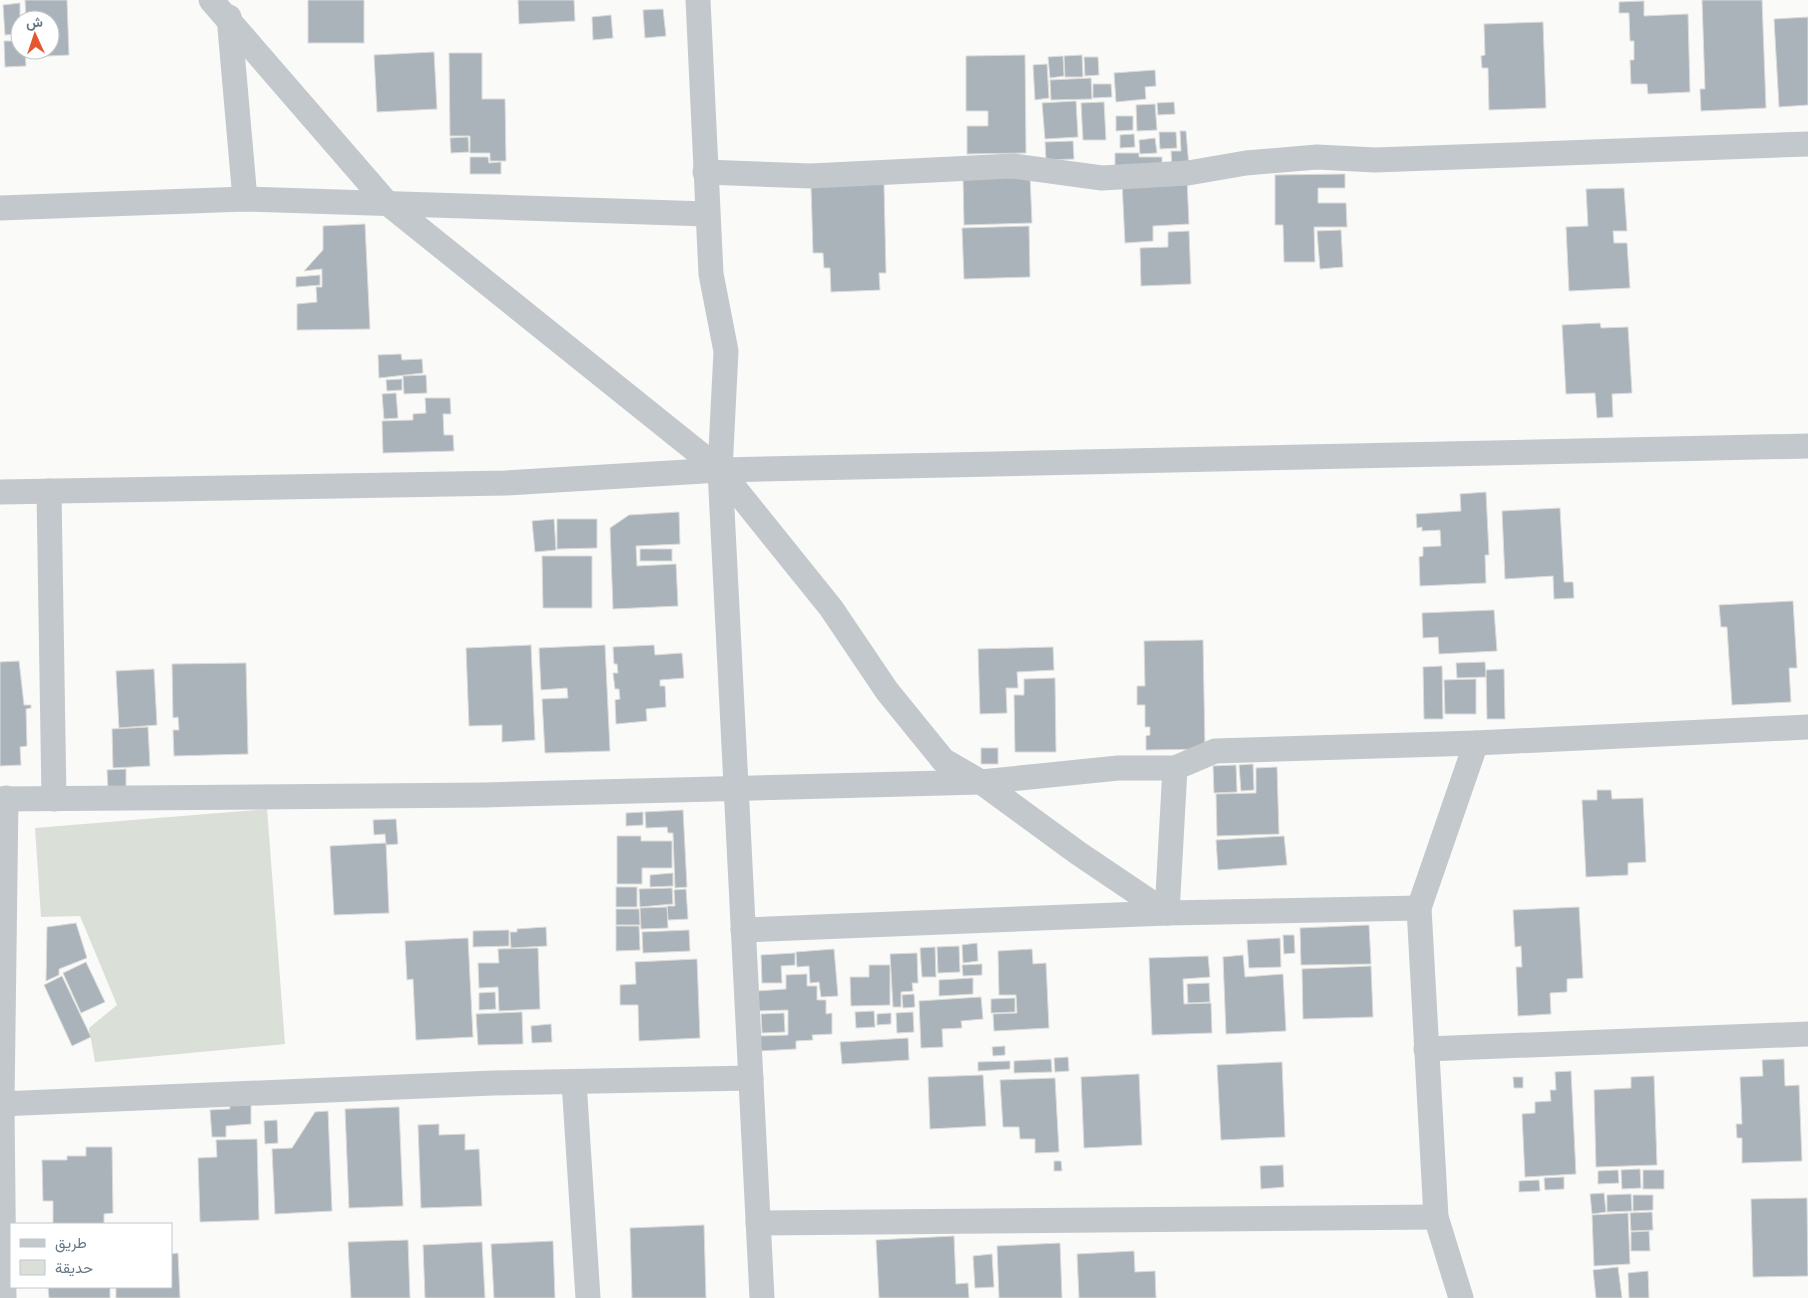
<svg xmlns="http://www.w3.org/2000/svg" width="1808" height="1298" viewBox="0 0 1808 1298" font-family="'Public Sans',Vazirmatn,sans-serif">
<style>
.green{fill:#dadfd7}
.building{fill:#aab3b9;stroke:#dcdcda}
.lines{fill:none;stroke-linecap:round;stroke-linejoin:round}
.minor{stroke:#c3c8cc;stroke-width:25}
</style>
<rect width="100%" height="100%" fill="#fafaf8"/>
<polygon class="green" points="267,809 285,1044 95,1062 89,1028 117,1005 80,916 41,917 35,828"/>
<g class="building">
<polygon points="25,0 67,0 69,55 27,57 27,50 50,50 50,20 26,20"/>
<rect x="308" y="0" width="56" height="43"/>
<polygon points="518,0 574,0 575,21 519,24"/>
<polygon points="1702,0 1762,0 1766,108 1701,111 1700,89 1705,89"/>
<polygon points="1644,1 1644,16 1688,14 1690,92 1648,94 1647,84 1631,84 1630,60 1634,60 1634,41 1630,41 1629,13 1619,13 1619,2"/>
<polygon points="20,3 20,34 5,35 3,5"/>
<polygon points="663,9 666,36 645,38 643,10"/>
<polygon points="611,15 613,38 593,40 592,17"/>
<polygon points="1808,17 1808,105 1779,107 1774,19"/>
<polygon points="1543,22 1546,108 1489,110 1488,68 1482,68 1481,56 1485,55 1484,24"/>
<polygon points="4,41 20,41 20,50 25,50 26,66 5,67"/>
<polygon points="434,52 437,109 377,112 374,55"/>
<polygon points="449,53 482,53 482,99 505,99 506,161 490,161 490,153 470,153 470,136 450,136"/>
<polygon points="1025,55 1026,153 967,154 967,126 988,126 988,111 966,111 966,56"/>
<polygon points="1082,55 1083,77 1065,77 1064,56"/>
<polygon points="1063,56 1064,76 1050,78 1048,57"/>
<polygon points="1084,57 1098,57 1099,75 1085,76"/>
<polygon points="1047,64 1049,98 1035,100 1033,65"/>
<polygon points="1155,70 1156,86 1145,87 1146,99 1116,102 1114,73"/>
<polygon points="1091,78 1092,99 1051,100 1050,80"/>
<polygon points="1093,84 1111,84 1112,97 1093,98"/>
<polygon points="1076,101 1078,137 1045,139 1042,103"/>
<polygon points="1104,102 1106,140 1083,140 1081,103"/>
<polygon points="1174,102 1175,114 1158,115 1157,103"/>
<polygon points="1155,104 1157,130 1137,131 1136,105"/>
<polygon points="1116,116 1133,116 1133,130 1116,131"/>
<polygon points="1180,131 1186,131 1189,167 1172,168 1171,151 1181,151"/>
<polygon points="1159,132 1176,132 1177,148 1160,149"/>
<polygon points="1134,134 1135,147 1120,148 1120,135"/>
<polygon points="468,137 469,152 451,153 450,138"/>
<polygon points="1155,138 1157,153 1140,154 1139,140"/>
<polygon points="1073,141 1074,159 1046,160 1045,142"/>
<polygon points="1115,153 1139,153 1139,157 1162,157 1162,167 1115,167"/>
<polygon points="470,157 488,157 489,163 501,162 501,174 470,174"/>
<polygon points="1345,174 1345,188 1318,188 1318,203 1346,203 1347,227 1314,227 1315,262 1284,262 1283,225 1275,225 1275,175"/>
<polygon points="1030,176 1032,223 964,225 963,178"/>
<polygon points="1187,179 1189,224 1153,226 1153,241 1125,243 1122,182"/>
<polygon points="884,184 886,273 879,273 880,290 831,292 830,268 824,268 823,253 813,253 811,186"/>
<polygon points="1624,188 1627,231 1613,231 1614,243 1627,243 1630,288 1569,291 1566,227 1588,226 1586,189"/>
<polygon points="365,224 370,329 297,330 297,304 317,302 316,287 322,287 322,269 304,271 323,250 323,226"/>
<polygon points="1029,226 1030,277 964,279 962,228"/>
<polygon points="1341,230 1343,267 1320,269 1317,231"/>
<polygon points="1189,231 1191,284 1141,286 1140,248 1168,247 1168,232"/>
<polygon points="320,275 320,285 296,287 296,277"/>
<polygon points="1600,323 1601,328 1628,327 1632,393 1612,394 1613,417 1597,418 1595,393 1566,394 1562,325"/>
<polygon points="401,354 402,360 422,359 423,373 379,378 378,355"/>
<polygon points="426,375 427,393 404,394 403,376"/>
<polygon points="402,379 402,390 387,391 386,380"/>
<polygon points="396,393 398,418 384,419 382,394"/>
<polygon points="425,398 450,398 451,414 443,414 444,435 453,435 454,451 383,453 382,421 413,420 413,414 426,413"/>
<polygon points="1486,492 1489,555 1485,555 1486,583 1420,586 1419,557 1423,556 1423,547 1441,546 1440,530 1422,531 1422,527 1417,528 1416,514 1461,511 1460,494"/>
<polygon points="1560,508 1564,582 1573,582 1574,598 1554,599 1553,576 1505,579 1502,511"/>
<polygon points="679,512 680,544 636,546 637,566 676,564 678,606 613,609 610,528 629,515"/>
<polygon points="554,519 556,550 535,552 532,521"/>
<polygon points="557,519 597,519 597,548 557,549"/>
<rect x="640" y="549" width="32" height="12"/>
<polygon points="542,556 592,556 592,608 543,608"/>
<polygon points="1793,601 1797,668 1789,668 1791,702 1732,705 1727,627 1721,627 1719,605"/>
<polygon points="1494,610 1497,651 1439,654 1438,637 1423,638 1422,613"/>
<polygon points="1203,640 1205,749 1146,750 1146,736 1150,735 1150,727 1145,727 1145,705 1137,705 1137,686 1145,686 1144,641"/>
<polygon points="531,645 535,740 502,742 502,725 469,726 466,648"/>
<polygon points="605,645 610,751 545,753 542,699 568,698 567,688 541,690 539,648"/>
<polygon points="654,645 655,655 682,653 684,678 660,680 660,686 665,686 666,707 646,709 647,721 616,724 615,700 620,699 619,689 615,689 613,673 618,673 617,664 614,664 613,647"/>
<polygon points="1053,647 1054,670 1017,672 1018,688 1006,688 1007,713 980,714 978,649"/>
<polygon points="19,661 24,705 31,705 31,708 26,709 27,746 20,747 21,765 0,766 0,662"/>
<polygon points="1485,662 1486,677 1457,678 1456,663"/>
<polygon points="246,663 248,754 174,756 173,730 179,730 178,717 173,718 172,664"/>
<polygon points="1442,666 1443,719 1424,719 1423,667"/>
<polygon points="154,669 157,725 119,728 116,671"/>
<polygon points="1504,669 1505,719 1487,719 1486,670"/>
<polygon points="1055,678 1056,752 1015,752 1014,695 1024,695 1024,679"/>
<polygon points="1476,679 1476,714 1445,714 1444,680"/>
<polygon points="148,727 150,766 113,768 112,729"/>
<rect x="981" y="748" width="17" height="16"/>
<polygon points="1253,764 1254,790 1241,791 1239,765"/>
<polygon points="1236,765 1237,792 1214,793 1213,766"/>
<polygon points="1277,767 1279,834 1217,836 1216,794 1256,793 1256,768"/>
<polygon points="126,769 126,788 108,789 107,770"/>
<polygon points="1597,790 1611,790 1612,799 1643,798 1646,862 1628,863 1628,875 1586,877 1582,800 1597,800"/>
<polygon points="683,810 687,887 675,888 673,833 668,833 667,827 646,828 645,812"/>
<polygon points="643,812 643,825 626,826 626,813"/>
<polygon points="396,819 398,844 386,845 385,834 374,835 373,820"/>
<polygon points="617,836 641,836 641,841 672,841 672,868 642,868 642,884 617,884"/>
<polygon points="1284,836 1287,865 1218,870 1216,840"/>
<polygon points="386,843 389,913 334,915 330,846"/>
<polygon points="673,873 673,886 650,887 650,875"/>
<rect x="616" y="887" width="21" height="20"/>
<polygon points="672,888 673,904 640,907 639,889"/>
<polygon points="686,889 688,919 668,920 667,906 675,906 674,890"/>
<polygon points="667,907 668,928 641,929 640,908"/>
<polygon points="1579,907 1583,978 1567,979 1567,992 1550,993 1551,1014 1518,1016 1516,967 1522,967 1521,946 1515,947 1513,910"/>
<polygon points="616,909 639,909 640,925 616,925"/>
<polygon points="76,923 87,958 59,969 59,975 46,981 47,927"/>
<polygon points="1369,925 1371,964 1301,965 1300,928"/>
<polygon points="616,926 639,926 640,950 616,951"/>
<polygon points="546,927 547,946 511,948 510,932 517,932 517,929"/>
<polygon points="509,930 509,946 473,947 473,931"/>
<polygon points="689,930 690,951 643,953 642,932"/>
<polygon points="1283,935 1294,935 1295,953 1284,954"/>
<polygon points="468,938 473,1037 416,1040 413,979 407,980 405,941"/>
<polygon points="1280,938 1281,967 1249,968 1247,940"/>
<polygon points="977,943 978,961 963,963 962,945"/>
<polygon points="959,946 960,972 938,973 937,947"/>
<polygon points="935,947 936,977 922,977 920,948"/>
<polygon points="538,948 540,1009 499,1011 498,987 479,988 478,963 499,963 498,949"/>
<polygon points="834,949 838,996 821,997 819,982 810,983 809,966 797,967 796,952"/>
<polygon points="1032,949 1033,964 1046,963 1049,1028 994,1031 993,1014 1017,1013 1016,995 999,995 998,951"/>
<polygon points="795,953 795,965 781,966 782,983 762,983 761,955"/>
<polygon points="917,953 918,983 912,983 913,991 901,992 901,1007 893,1007 890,954"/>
<polygon points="1243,955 1245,977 1283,974 1286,1031 1226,1034 1223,957"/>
<polygon points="1208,956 1210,977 1183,979 1184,1004 1211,1003 1212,1033 1152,1035 1149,958"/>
<polygon points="697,959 700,1038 639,1041 638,1005 620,1005 620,985 636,984 635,962"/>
<polygon points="86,962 105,1002 81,1013 63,973"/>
<polygon points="982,964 982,975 963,976 962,965"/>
<polygon points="869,965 890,965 890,1005 851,1006 850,977 869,977"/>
<polygon points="1371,966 1373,1017 1303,1019 1302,969"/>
<polygon points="807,974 807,986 817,986 817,1000 826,1000 826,1014 832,1013 832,1034 812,1035 813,1040 796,1041 796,1049 760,1051 760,1036 788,1035 788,1010 758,1011 757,991 786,989 786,975"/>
<polygon points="62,976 91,1037 72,1046 44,985"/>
<polygon points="973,978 973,994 939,996 939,980"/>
<polygon points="1209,983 1210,1002 1188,1003 1187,984"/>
<polygon points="495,992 496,1009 479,1010 479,993"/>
<polygon points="914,994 915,1007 903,1008 902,995"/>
<polygon points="981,997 983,1019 961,1021 962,1028 942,1029 943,1047 921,1048 919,1001"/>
<polygon points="1015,998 1015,1012 991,1013 991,999"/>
<polygon points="874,1011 875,1027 856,1028 855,1012"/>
<polygon points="522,1012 523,1044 478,1045 476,1014"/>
<polygon points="913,1012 914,1032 897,1033 896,1013"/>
<polygon points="784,1013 785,1032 762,1033 761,1014"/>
<polygon points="891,1013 891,1024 877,1025 877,1014"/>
<polygon points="551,1024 552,1042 532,1043 531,1026"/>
<polygon points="908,1038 909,1060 842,1064 840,1042"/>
<polygon points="1005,1046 1005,1055 993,1056 992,1047"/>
<polygon points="1068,1057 1069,1071 1055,1072 1054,1058"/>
<polygon points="1051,1059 1052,1072 1014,1073 1014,1061"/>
<polygon points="1784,1059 1785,1086 1799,1085 1802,1161 1742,1163 1742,1138 1737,1138 1736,1124 1742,1124 1740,1077 1763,1076 1762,1060"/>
<polygon points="1010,1061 1010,1069 978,1071 978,1062"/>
<polygon points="1282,1062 1285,1137 1221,1140 1217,1065"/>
<polygon points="1571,1071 1576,1174 1525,1177 1522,1114 1535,1113 1535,1102 1551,1101 1550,1090 1556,1090 1555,1072"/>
<polygon points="1139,1074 1142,1145 1084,1148 1081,1077"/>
<polygon points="983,1075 986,1126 930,1129 928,1077"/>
<polygon points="1654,1076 1657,1165 1596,1167 1594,1090 1631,1088 1631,1077"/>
<polygon points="1513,1077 1523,1077 1523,1088 1514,1088"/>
<polygon points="1055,1078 1059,1152 1035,1153 1035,1139 1020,1139 1019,1127 1003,1127 1000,1080"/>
<polygon points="251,1100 251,1124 226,1126 226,1137 212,1137 210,1110 230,1109 229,1101"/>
<polygon points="399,1107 403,1206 349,1208 345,1109"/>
<polygon points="328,1111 332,1211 275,1214 272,1149 292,1148 315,1112"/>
<polygon points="277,1120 278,1143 265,1144 264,1121"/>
<polygon points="439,1124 439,1135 465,1134 465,1150 479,1149 482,1206 421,1208 418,1125"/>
<polygon points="257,1139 259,1220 200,1222 198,1158 217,1157 216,1140"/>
<polygon points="86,1147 112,1147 113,1213 104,1214 104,1224 53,1224 53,1201 43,1201 42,1160 67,1160 67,1156 86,1156"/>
<polygon points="1054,1161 1061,1161 1062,1171 1054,1171"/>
<polygon points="1283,1165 1284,1187 1261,1189 1260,1166"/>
<polygon points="1640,1169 1641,1188 1622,1189 1621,1170"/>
<polygon points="1618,1170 1619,1183 1598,1184 1598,1171"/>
<rect x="1643" y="1170" width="21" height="19"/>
<polygon points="1564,1177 1564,1189 1545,1190 1544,1178"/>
<polygon points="1539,1180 1540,1191 1519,1192 1519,1181"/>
<polygon points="1604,1193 1606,1212 1592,1214 1590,1194"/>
<polygon points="1631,1194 1632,1211 1607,1212 1607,1195"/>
<polygon points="1633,1195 1653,1195 1653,1210 1633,1211"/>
<polygon points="1807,1198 1808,1276 1753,1277 1751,1199"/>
<polygon points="1652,1212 1653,1230 1631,1231 1630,1213"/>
<polygon points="1628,1213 1630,1264 1594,1266 1592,1215"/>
<polygon points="704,1225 706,1298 632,1298 630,1228"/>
<polygon points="1649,1231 1650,1251 1631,1251 1631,1232"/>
<polygon points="954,1236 956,1284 968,1283 969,1298 879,1298 876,1240"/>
<polygon points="408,1240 410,1298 351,1298 348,1242"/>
<polygon points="553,1241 555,1298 494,1298 491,1244"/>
<polygon points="482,1242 485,1298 425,1298 423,1245"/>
<polygon points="1060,1243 1062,1298 999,1298 997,1246"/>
<polygon points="1134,1251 1135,1272 1155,1271 1156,1298 1079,1298 1077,1254"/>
<polygon points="178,1253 180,1298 116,1298 116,1287 171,1287 171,1254"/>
<polygon points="992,1254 994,1287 975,1288 973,1256"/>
<polygon points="1618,1267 1622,1298 1596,1298 1593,1270"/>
<polygon points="1648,1271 1649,1298 1629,1298 1628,1273"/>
<polygon points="48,1287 110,1287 110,1298 49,1298"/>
</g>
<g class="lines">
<g class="minor">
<polyline points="211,0 386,202 720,470 831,608 887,691 943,760 981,782 1078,853 1167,913"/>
<polyline points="698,0 711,274 726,351 720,470 762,1298"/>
<polyline points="229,17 245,199"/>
<polyline points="705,172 811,176 1013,166 1102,178 1188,173 1246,163 1317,157 1375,160 1808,144"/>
<polyline points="0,208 245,199 707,214"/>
<polyline points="49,491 54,799"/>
<polyline points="0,492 506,483 720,470 1808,446"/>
<polyline points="0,799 484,795 981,782 1118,768 1175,768 1215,751 1476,743 1808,727"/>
<polyline points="1167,913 1175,768"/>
<polyline points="743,930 1167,913 1419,908"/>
<polyline points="1426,1049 1808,1034"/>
<polyline points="574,1082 588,1298"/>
<polyline points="0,1104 493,1083 751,1078"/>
<polyline points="758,1223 1436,1217"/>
<polyline points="4,1298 2,1104 6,798"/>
<polyline points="1461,1298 1436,1217 1419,908 1476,743"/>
</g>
</g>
<rect x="10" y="1223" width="162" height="65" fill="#ffffff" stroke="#c1c8cd"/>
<rect x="20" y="1239" width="25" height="8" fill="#c3c8cc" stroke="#c1c8cd"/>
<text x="55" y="1248" font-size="15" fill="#657683">طريق</text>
<rect x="20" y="1260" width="25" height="15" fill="#dadfd7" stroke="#c1c8cd"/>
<text x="55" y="1273" font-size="15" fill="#657683">حديقة</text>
<g transform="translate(35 35) rotate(357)"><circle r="24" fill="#ffffff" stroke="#c1c8cd"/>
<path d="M0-4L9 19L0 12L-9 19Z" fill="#e4572e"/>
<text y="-8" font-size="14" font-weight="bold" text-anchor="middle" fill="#657683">ش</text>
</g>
</svg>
